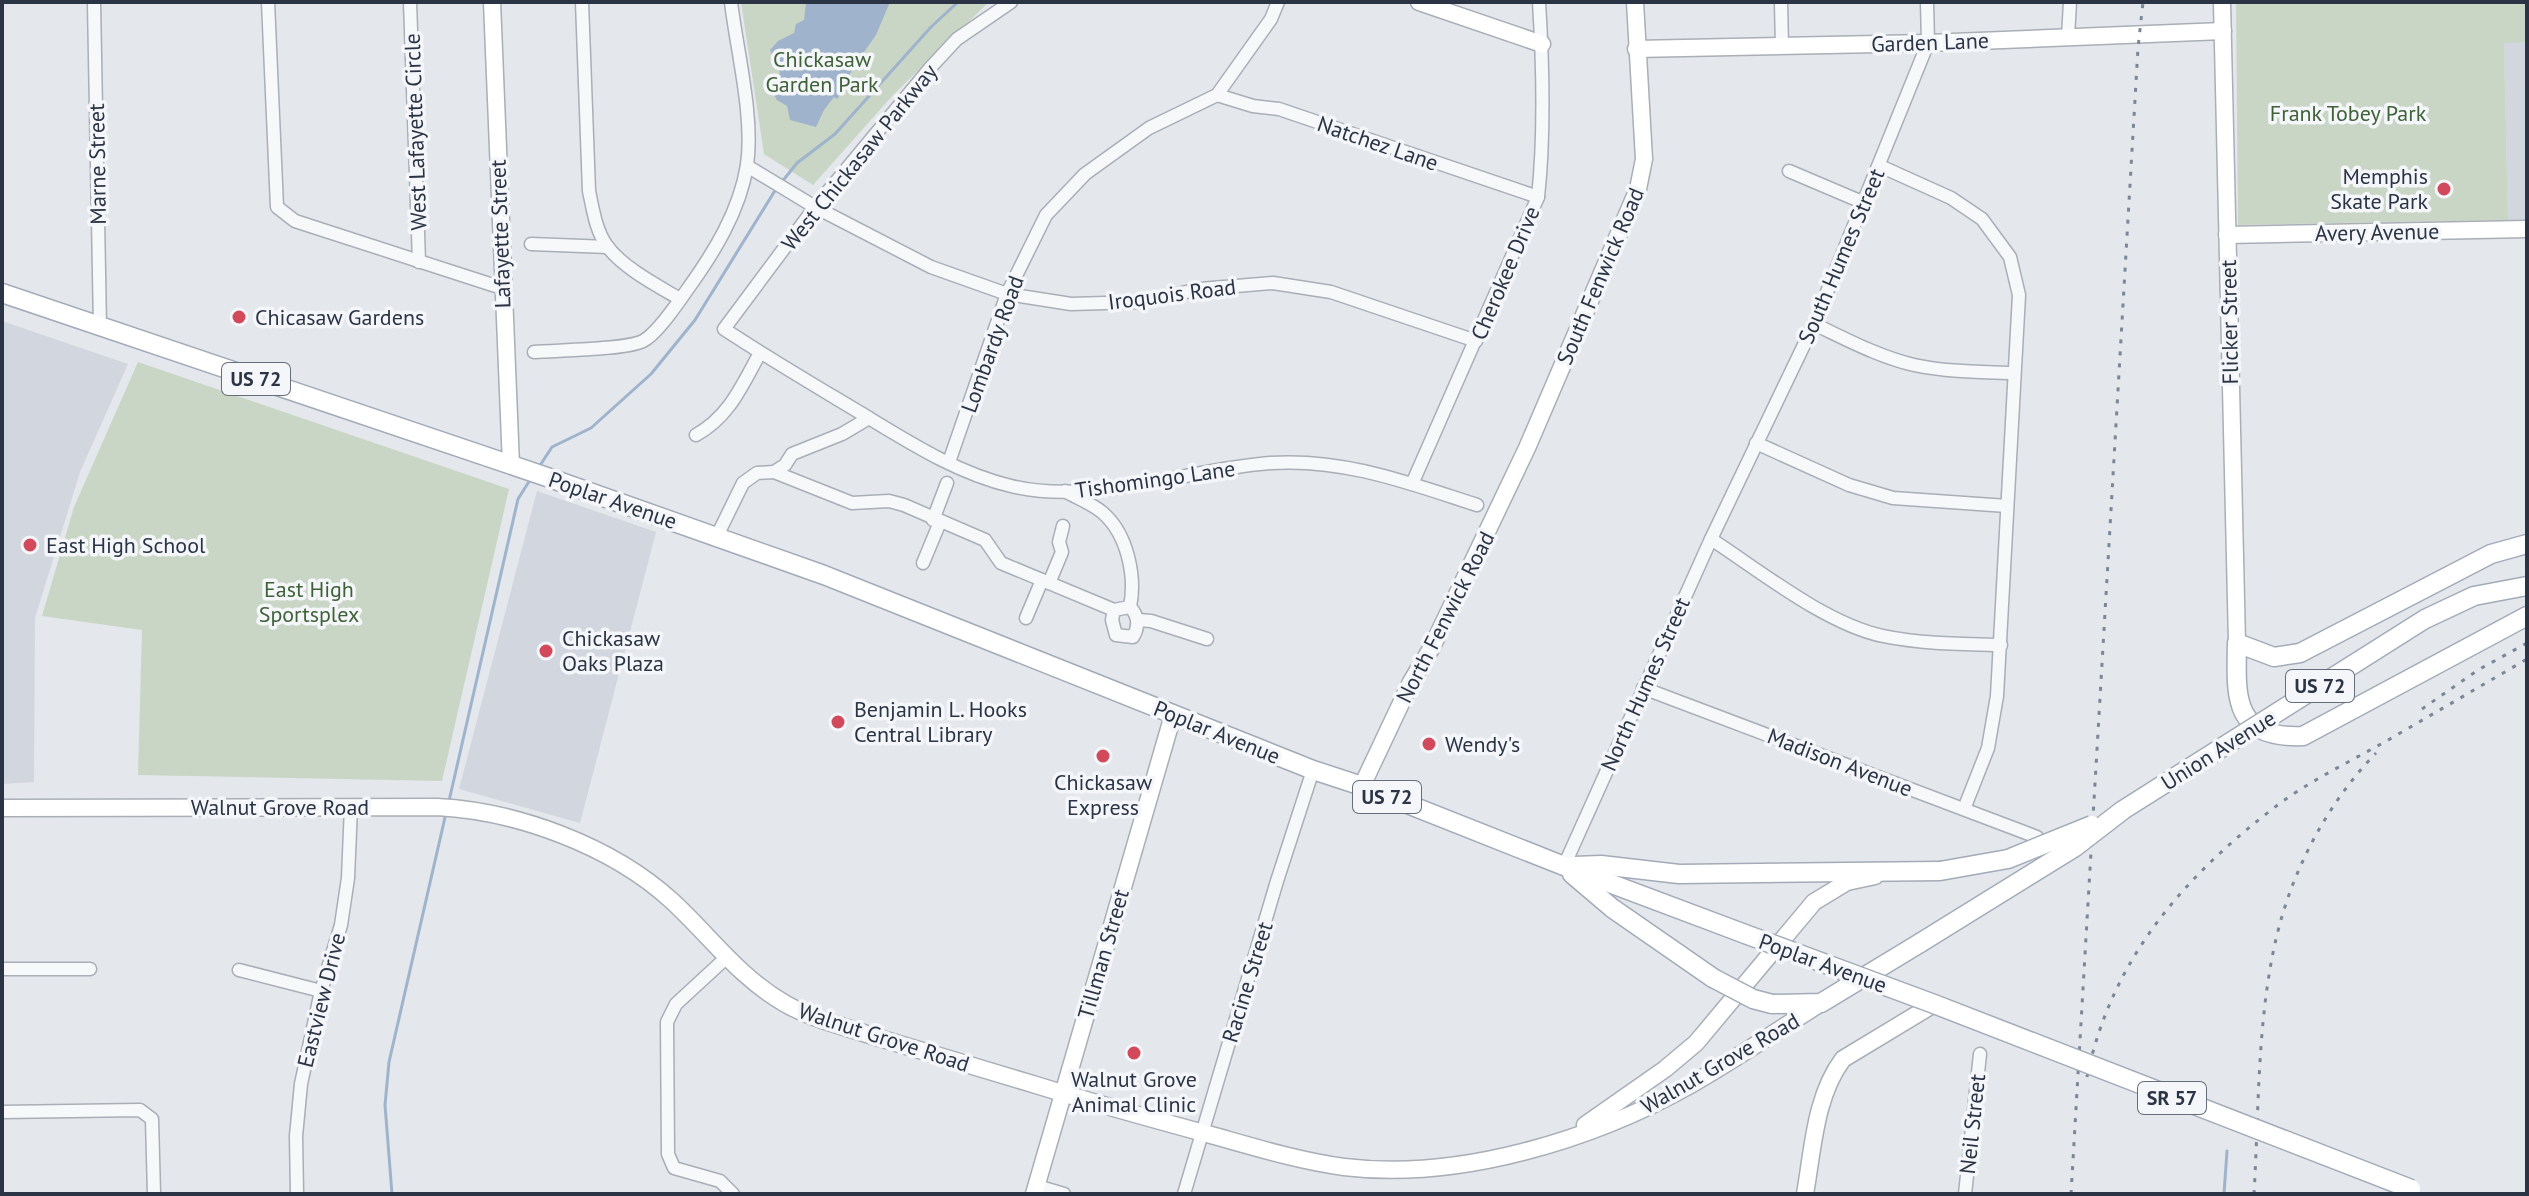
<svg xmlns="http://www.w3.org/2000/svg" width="2529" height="1196" viewBox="0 0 2529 1196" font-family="'PT Sans',sans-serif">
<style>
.built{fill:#d2d6de}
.green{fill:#c9d6c5}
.water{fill:#9fb4cc}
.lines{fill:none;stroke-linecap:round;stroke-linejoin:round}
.stream{stroke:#9fb4cc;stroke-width:3}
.street-casing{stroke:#a9aeb7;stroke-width:15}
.secondary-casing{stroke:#a9aeb7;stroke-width:19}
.primary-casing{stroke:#a3abb8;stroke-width:21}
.street{stroke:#f7f8fa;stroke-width:12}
.secondary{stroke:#fff;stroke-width:16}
.primary{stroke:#fff;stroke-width:18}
.rail{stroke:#7d8696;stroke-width:3;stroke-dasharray:4 8;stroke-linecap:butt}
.primary-bridge-casing{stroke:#a3abb8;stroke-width:21;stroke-linecap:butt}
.primary-bridge{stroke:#fff;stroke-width:18}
.poi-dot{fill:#d1495b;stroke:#f4f6f9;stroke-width:3}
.labels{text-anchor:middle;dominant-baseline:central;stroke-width:7;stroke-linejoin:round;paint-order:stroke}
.shield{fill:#f4f6f9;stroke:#676e7b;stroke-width:2}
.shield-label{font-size:20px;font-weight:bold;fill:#2b3445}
.street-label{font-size:22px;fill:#2b3445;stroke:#f4f6f9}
.park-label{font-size:22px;fill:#3f6138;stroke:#f4f6f9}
.poi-label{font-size:22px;fill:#2b3445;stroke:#f4f6f9;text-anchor:start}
</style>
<rect width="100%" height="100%" fill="#e4e7ec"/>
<g class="built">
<polygon points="2504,42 2527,42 2527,220 2508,220"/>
<polygon points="2,321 128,364 80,472 35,618 34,782 2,784"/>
<polygon points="537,491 656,532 580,823 459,789"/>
</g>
<g class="green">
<polygon points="741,2 989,2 894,94 813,185 764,154"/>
<polygon points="2236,2 2527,2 2527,42 2504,43 2508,220 2238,225"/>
<polygon points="138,362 509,489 442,781 138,775 142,630 42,616 74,507"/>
</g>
<polygon class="water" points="806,2 890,2 876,35 857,62 858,66 853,68 849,76 845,89 837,99 834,97 824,110 816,127 790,120 787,106 777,100 771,90 780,73 770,50 778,41 794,33 796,24 804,20"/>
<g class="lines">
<g class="stream">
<polyline points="781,183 797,163 835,134 931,27 958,2"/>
<polyline points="539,467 552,447 591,428 651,374 695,320 776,189"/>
<polyline points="449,801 518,499 530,480"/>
<polyline points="392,1194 385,1105 389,1062 446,813"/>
<polyline points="2224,1194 2227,1151"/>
</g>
<defs>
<g id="street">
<polyline points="94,2 100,327"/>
<polyline points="268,2 277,207 295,221 502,288"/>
<polyline points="410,2 419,262"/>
<path d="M 582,2 L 589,191 C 593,210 596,231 607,246 C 623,268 658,286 680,299"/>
<path d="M 1011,2 L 957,39 L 931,67 L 815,207 L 724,329 C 768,358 814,385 859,412 C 907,441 956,473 1011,486 C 1093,506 1188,469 1270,463 C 1344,458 1409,483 1477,505"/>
<polyline points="1781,2 1782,47"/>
<polyline points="2068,37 2070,2"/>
<polyline points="1217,95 1253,106 1279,109 1538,197"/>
<polyline points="747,166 815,207 931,267 1007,294 1071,304 1140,302 1200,289 1273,283 1331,292 1476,341"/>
<polyline points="1880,166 1951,198 1982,219 2010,257 2019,295 1997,696 1988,748 1964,809"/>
<polyline points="1789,171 1862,202"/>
<polyline points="531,244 608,247"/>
<path d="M 1814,324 C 1846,339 1879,357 1914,365 C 1947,372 1981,372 2014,373"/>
<path d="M 534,352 C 557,350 625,350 643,341 C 657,334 677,304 687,290 C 713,254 740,211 747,165 C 754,117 737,52 731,2"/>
<path d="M 696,435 C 730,416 742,385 760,353"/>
<polyline points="1756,443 1849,485 1893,498 2007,506"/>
<polyline points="949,462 1007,294 1046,215 1085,174 1149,128 1217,95 1271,19 1278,2"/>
<path d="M 774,472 L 852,503 L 889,501 L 904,505 L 985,540 L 1001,563 L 1114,610 L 1130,607 C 1139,616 1139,627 1133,637 L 1116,635 L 1112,620 L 1114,610"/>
<path d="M 1412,484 L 1538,197 C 1545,133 1543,66 1539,2"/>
<path d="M 1065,491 C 1077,498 1093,504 1103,513 C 1128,535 1136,577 1130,607"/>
<polyline points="933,520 947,483"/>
<polyline points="717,536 743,483 757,473 774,472 785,465 792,454 842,434 869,418"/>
<path d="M 1711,539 C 1760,571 1826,624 1883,636 C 1922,644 1962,644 2001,645"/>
<polyline points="923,563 940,522"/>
<polyline points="1049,583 1062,552 1059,542 1063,526"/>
<polyline points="1026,618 1042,580"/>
<polyline points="1138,620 1151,621 1207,639"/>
<polyline points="1643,688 2037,837"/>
<polyline points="1564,866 1711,539 1814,324 1928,43 1927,2"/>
<polyline points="727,957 676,1004 667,1022 668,1154 674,1168 720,1181 733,1194"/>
<polyline points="2,969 90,969"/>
<polyline points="239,970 321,991"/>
<polyline points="2,1112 140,1110 152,1119 154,1194"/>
<polyline points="1037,1186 1064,1194"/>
<polyline points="297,1194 296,1136 301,1084 321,991 341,925 348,878 351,807"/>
<polyline points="1184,1194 1277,881 1313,770"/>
<polyline points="1965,1194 1980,1054"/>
</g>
<g id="secondary">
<polyline points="492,2 511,465"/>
<polyline points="1419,2 1542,44"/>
<polyline points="2222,2 2237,643"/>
<polyline points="1636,49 1928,43 2223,31"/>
<polyline points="2227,235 2527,229"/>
<polyline points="1362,786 1411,682 1432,647 1527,448 1638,189 1644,159 1635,2"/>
<path d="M 2,808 L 437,807 C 517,811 612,846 672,901 C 709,935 739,977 784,1003 C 811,1019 846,1027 876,1037 C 929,1053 983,1069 1036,1085 C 1094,1103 1152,1119 1211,1135 C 1254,1147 1299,1161 1344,1167 C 1458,1181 1593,1140 1692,1084 C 1736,1059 1778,1030 1821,1003"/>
<polyline points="1585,1125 1665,1069 1696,1043 1814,902 1847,882 1875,876"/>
<polyline points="1034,1194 1173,715"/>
<path d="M 1805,1194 C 1813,1149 1815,1096 1843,1059 L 1934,1004"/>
</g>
<g id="primary">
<polyline points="2,293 544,476 824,575 1313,770 1362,786 1564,866 1745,934"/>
<path d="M 2527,544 L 2491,554 L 2300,653 L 2274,657 L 2237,643 C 2236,697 2232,739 2303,736 L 2527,616"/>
<polyline points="1574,866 1601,865 1679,874 1940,871"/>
<polyline points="1572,874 1612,908 1713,978"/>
<polyline points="1772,1004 1821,1003 1920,943"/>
</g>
</defs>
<use href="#street" class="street-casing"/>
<use href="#secondary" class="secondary-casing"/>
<use href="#primary" class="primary-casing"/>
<use href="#street" class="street"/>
<use href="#secondary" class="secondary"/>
<use href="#primary" class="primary"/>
<g class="rail">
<polyline points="2422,709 2478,670 2527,643"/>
<path d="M 2087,1077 C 2111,959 2185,875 2279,804 C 2313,779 2353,760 2390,739 C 2436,712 2481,686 2527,659"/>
<polyline points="2071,1194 2138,48 2143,2"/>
<path d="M 2254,1194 C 2259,1110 2257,1021 2276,939 C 2292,870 2327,804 2376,753"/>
</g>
<defs>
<g id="primary-bridge">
<polyline points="1940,871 2008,859 2092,825"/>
<polyline points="1745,934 1934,1004 2411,1189"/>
<polyline points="1920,943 2075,847 2123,810 2425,619 2474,596 2527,586"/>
<polyline points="1713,978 1753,999 1772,1004"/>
</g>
</defs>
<use href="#primary-bridge" class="primary-bridge-casing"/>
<use href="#primary-bridge" class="primary-bridge"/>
</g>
<g class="poi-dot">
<circle cx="2444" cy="189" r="8"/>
<circle cx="239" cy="317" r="8"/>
<circle cx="30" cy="545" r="8"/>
<circle cx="546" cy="651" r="8"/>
<circle cx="838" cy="722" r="8"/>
<circle cx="1429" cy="744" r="8"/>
<circle cx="1103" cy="756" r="8"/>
<circle cx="1134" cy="1053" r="8"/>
</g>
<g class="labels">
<g class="shield">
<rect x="222" y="363" width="68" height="32" rx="6"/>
<rect x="2286" y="670" width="68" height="32" rx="6"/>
<rect x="1353" y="781" width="68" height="32" rx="6"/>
<rect x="2138" y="1082" width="68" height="32" rx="6"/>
</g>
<g class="shield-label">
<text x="256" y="379">US 72</text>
<text x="2320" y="686">US 72</text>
<text x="1387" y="797">US 72</text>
<text x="2172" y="1098">SR 57</text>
</g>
<g class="street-label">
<text transform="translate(1930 42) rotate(-2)">Garden Lane</text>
<text transform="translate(415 132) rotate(-92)">West Lafayette Circle</text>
<text transform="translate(1378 143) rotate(19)">Natchez Lane</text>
<text transform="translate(859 157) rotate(-51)">West Chickasaw Parkway</text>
<text transform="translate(97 164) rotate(-91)">Marne Street</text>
<text transform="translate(2377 232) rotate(-1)">Avery Avenue</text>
<text transform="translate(500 234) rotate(-92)">Lafayette Street</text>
<text transform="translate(1841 256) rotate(-67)">South Humes Street</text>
<text transform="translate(1505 273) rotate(-67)">Cherokee Drive</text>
<text transform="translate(1600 276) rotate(-67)">South Fenwick Road</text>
<text transform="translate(1172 294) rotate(-7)">Iroquois Road</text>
<text transform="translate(2229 322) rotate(-91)">Flicker Street</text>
<text transform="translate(992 344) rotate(-70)">Lombardy Road</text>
<text transform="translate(1155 479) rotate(-8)">Tishomingo Lane</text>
<text transform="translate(613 500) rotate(19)">Poplar Avenue</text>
<text transform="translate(1445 617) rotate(-63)">North Fenwick Road</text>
<text transform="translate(1645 684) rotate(-66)">North Humes Street</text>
<text transform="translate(1217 732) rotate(22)">Poplar Avenue</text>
<text transform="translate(2218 750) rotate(-32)">Union Avenue</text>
<text transform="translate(1840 762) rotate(21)">Madison Avenue</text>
<text x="280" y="807">Walnut Grove Road</text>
<text transform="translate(1103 954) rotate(-74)">Tillman Street</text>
<text transform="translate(1823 963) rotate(20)">Poplar Avenue</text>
<text transform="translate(1247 982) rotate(-73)">Racine Street</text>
<text transform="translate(321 1000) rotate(-76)">Eastview Drive</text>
<text transform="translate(884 1037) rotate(18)">Walnut Grove Road</text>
<text transform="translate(1720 1063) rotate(-30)">Walnut Grove Road</text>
<text transform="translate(1972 1124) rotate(-84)">Neil Street</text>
</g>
<g class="park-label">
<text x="822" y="59">Chickasaw<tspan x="822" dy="25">Garden Park</tspan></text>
<text x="2348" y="113">Frank Tobey Park</text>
<text x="309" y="589">East High<tspan x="309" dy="25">Sportsplex</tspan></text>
</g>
<g class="poi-label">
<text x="2428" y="176" text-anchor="end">Memphis<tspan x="2428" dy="25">Skate Park</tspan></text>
<text x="255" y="317">Chicasaw Gardens</text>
<text x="46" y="545">East High School</text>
<text x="562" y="638">Chickasaw<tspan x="562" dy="25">Oaks Plaza</tspan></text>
<text x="854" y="709">Benjamin L. Hooks<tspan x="854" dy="25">Central Library</tspan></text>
<text x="1445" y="744">Wendy's</text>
<text x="1103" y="782" text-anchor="middle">Chickasaw<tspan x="1103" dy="25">Express</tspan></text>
<text x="1134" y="1079" text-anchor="middle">Walnut Grove<tspan x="1134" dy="25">Animal Clinic</tspan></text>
</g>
</g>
<rect width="2529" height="1196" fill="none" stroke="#2b3445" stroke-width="8"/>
</svg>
